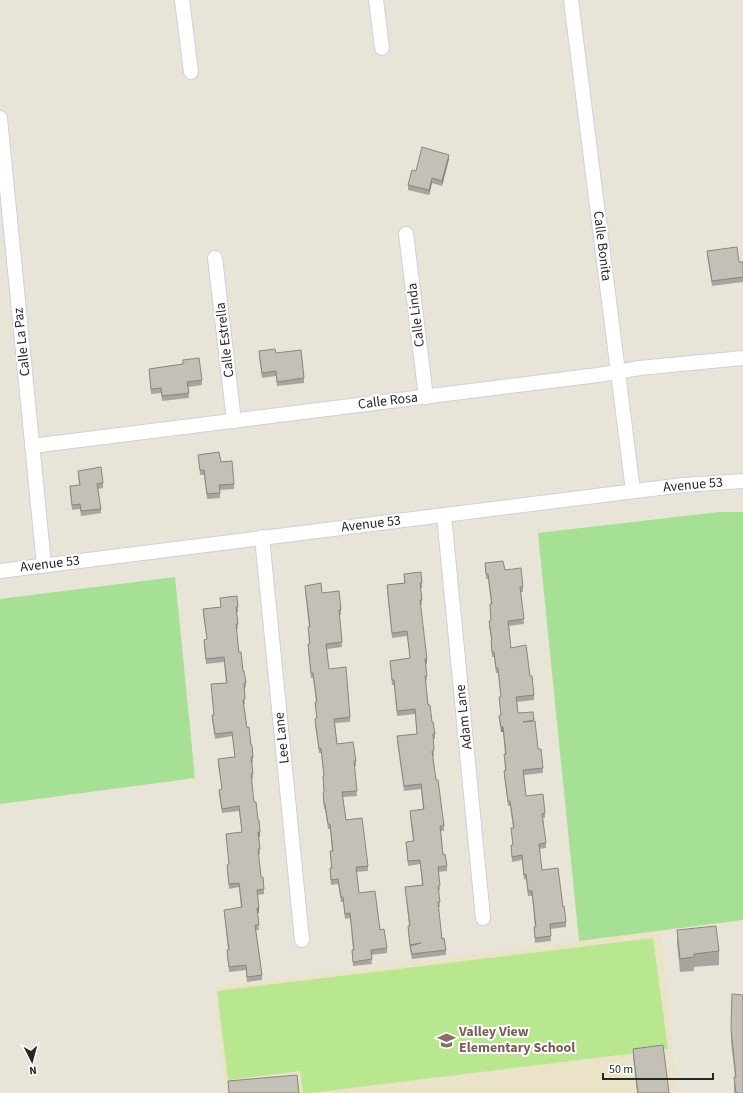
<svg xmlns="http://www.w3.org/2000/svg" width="743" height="1093" viewBox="0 0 743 1093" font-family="'Source Sans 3',sans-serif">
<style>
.education{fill:#ebe3c7}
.green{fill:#a6e094}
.pitch{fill:#b9e790}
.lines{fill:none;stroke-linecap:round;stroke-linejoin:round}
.minor-casing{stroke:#cdcfe0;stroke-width:16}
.minor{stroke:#fff;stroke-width:14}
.wall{fill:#a9a59e}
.shaded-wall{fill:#898681}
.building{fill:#c4c0b8;stroke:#898681}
.labels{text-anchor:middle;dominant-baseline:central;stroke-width:4;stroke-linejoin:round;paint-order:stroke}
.street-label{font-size:14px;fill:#272727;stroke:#fff}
.education-label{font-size:14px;font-weight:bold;fill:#785e54;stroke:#fff;text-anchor:start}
</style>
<rect width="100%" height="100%" fill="#e9e4d8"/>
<polygon class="education" points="661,930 677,1093 225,1093 216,988"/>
<g class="green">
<polygon points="719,512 743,512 743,920 579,941 538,533"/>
<polygon points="175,577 195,778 0,804 0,599"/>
</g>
<polygon class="pitch" points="653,938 668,1049 311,1093 303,1093 300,1071 228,1080 217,991"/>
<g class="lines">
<defs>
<g id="minor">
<polyline points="182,0 191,72"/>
<polyline points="376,0 382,48"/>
<polyline points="571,0 633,491"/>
<polyline points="0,118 44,565"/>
<polyline points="406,234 426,397"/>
<polyline points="215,258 234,421"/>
<polyline points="32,446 598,375 640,368 743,358"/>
<polyline points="444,515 483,918"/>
<polyline points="262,537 302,940"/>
<polyline points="0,571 683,485 743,481"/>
</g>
</defs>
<use href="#minor" class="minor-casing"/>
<use href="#minor" class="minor"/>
</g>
<g class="wall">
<polygon points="449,159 442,186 432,183 429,195 408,190 408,185 416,171"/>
<polygon points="707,251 739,262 743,262 743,282 712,286 707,255"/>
<polygon points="259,351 276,353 304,378 304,383 277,386 276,376 262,378 259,356"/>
<polygon points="183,360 202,380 202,385 188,387 189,398 162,401 161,393 151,394 149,369 183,364"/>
<polygon points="198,455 221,462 234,484 234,489 220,490 220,498 207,499 204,475 200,475"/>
<polygon points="78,471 103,483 103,488 98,489 101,509 101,513 81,516 80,509 72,510 70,491 70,486 79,485"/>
<polygon points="485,563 505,570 523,587 523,592 521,592 524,624 509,626 511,648 530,676 534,695 534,700 517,702 518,713 538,749 543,768 543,773 524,775 526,796 545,813 545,818 543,818 546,843 546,848 539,849 542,870 563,907 566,922 566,927 550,929 551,941 535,943 534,927 535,927 532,896 528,896 526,879 524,880 522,860 512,862 511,845 513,845 511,828 513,828 510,806 508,806 504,775 504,771 505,770 504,754 505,754 503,732 501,732 499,720 499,716 501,715 499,697 501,697 498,673 496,673 494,657 492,657 491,645 491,640 489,626 489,621 491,621 490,604 491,604 488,579 486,579"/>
<polygon points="404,574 422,583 422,588 421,588 422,605 420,605 427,663 426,664 427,680 426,681 428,705 435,734 435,739 433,739 434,755 433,756 436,780 444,826 444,831 441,831 443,855 447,866 447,871 438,872 440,890 438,890 440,907 438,907 442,939 446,950 446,955 412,959 410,950 408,931 408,926 409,926 405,887 422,885 420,864 408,866 406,842 413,841 410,816 410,811 423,809 421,789 404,791 397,741 397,736 417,734 415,714 397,716 394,685 392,685 390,661 410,658 407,636 392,638 387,590 387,585 404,583"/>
<polygon points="305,586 322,593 341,610 341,615 339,615 342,647 327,649 329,669 350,717 350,722 335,723 337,744 356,761 356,766 354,766 357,796 343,797 346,820 368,866 368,871 356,872 359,893 380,930 387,948 387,953 371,955 372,964 353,966 352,950 353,950 350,918 345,919 343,902 341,902 338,884 331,885 330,873 330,868 331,868 330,851 332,851 330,829 328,829 325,809 324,809 323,797 323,793 324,792 323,781 323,776 324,776 321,753 319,753 315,724 315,719 317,718 315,707 315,702 316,702 313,678 311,678 308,649 308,644 309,644 308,627 309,627 305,591"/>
<polygon points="220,598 238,607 238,612 237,612 238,629 236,629 239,653 246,683 246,687 244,688 245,704 244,704 247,728 253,757 253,762 252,762 253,779 251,779 254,802 260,837 259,837 260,854 258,854 261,877 264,889 264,894 257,895 259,913 257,913 259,930 256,930 262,975 262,980 247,982 246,970 229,972 227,955 227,950 228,950 224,910 241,908 239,887 229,889 227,870 227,865 229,864 226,834 242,832 239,811 222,813 219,794 219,790 222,789 218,764 218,759 235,757 232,736 215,739 212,720 212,715 214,715 211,684 226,683 224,662 206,664 204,645 204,640 207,640 203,614 203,609 221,607"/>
<polygon points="677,930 719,951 719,965 694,967 694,971 680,972 677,944"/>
<polygon points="731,1029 743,1093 734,1093 734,1077 735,1077 731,1042"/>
<polygon points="633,1049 669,1093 637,1093 633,1057"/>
</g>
<g class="shaded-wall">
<polygon points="449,155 449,159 442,186 442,181"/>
<polygon points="432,178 432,183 429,195 429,190"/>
<polygon points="425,659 427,659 427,663 425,664"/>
<rect x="501" y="727" width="2" height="5"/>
<rect x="258" y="832" width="2" height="5"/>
<rect x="257" y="908" width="2" height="5"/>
</g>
<g class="building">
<polygon points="422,147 449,155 442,181 432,178 429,190 408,185 412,170 416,171"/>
<polygon points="737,247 739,262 743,262 743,277 712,281 707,251"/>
<polygon points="275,349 276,353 301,350 304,378 277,382 276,371 262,373 259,351"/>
<polygon points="199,358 202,380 187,382 189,393 162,396 161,388 151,389 149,369 183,364 183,360"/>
<polygon points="219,452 221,462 232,461 234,484 219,485 220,493 207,494 204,470 200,470 198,455"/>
<polygon points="101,467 103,483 97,484 101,509 81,511 80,504 72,505 70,486 80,485 78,471"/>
<polygon points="503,561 505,570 521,568 523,587 520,587 524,619 508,621 511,648 526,645 530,676 532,676 534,695 516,697 518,713 533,712 534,720 523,722 535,721 538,749 541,749 543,768 523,770 526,796 543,794 545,813 542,814 546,843 539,844 542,870 558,868 563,907 564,906 566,922 550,924 551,936 535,938 534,927 536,927 532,891 528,891 526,874 524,875 522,855 512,857 511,845 513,845 511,828 514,828 510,801 508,801 504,771 506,770 504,754 506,754 503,727 501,727 499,716 501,715 499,697 501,697 498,668 496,668 494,652 492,652 491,641 492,640 489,621 491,621 490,604 492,604 488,574 486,574 485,563"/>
<polygon points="421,572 422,583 420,583 422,600 420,600 427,659 425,659 427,676 425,676 428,705 430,705 432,722 433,722 435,734 433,734 434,750 432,751 436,780 438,780 444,826 440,826 443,855 445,854 447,866 438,867 440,885 438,886 440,902 438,902 442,939 444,938 446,950 412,954 410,946 421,943 410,945 408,926 410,926 405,887 423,885 420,860 408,861 406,842 414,841 410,811 424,809 421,784 404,786 397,736 417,734 415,709 397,711 394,680 392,680 390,661 410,658 407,631 392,633 387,585 405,583 404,574"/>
<polygon points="321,583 322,593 339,591 341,610 339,610 342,642 326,644 329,669 346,667 350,717 334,719 337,744 353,742 356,761 354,761 357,791 342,792 346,820 362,818 368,866 356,867 359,893 375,891 380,930 384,929 387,948 371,950 372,959 353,962 352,950 354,950 350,913 345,914 343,897 341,897 338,879 331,880 330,868 332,868 330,851 333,851 330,824 328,824 325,804 324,804 323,793 324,792 323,776 324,776 321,748 319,749 315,719 317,718 315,702 317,702 313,673 311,673 308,644 310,644 308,627 310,627 305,586"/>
<polygon points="237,596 238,607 236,607 238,624 236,624 239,653 241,652 243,671 244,671 246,683 244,683 245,699 243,700 247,728 249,727 251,745 252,745 253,757 251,757 253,774 251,774 254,802 256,802 258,820 259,820 260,832 258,832 260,849 258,849 261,877 263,877 264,889 257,890 259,908 257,908 259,925 255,925 262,975 247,977 246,965 229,967 227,950 229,950 224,910 242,907 239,883 229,884 227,865 229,864 226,834 242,832 239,806 222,809 219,790 222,789 218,759 235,757 232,732 215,734 212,715 214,715 211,684 227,683 224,657 206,659 204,640 207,639 203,609 221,607 220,598"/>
<polygon points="716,926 719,951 694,954 694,957 680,959 677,930"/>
<polygon points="732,994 743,995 743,1093 736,1093 734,1077 736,1077 731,1029"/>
<polygon points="663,1045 669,1093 638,1093 633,1049"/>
<polygon points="297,1075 299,1093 229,1093 228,1081"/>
</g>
<defs>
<symbol id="school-bare" viewBox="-9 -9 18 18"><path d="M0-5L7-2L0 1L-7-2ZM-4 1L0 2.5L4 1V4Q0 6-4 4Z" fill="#8d6e63" stroke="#fff" stroke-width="2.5" paint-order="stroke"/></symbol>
</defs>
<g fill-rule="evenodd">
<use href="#school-bare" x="434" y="1028" width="25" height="25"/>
</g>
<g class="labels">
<g class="street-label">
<text transform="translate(602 246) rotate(83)">Calle Bonita</text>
<text transform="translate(416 315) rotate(-97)">Calle Linda</text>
<text transform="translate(225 340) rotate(-97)">Calle Estrella</text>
<text transform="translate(22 342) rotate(-96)">Calle La Paz</text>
<text transform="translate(388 401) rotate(-7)">Calle Rosa</text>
<text transform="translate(693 485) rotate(-5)">Avenue 53</text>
<text transform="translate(371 524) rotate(-7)">Avenue 53</text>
<text transform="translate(50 564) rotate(-7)">Avenue 53</text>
<text transform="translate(464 717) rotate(-96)">Adam Lane</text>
<text transform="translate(282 738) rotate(-96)">Lee Lane</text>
</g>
<g class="education-label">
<text x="459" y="1032">Valley View<tspan x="459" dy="16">Elementary School</tspan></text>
</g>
</g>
<g transform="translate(32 1061) rotate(174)" stroke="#ffffff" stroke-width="3" paint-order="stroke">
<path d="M0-3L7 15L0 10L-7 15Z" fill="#272727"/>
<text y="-6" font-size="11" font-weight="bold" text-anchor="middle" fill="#272727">N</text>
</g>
<path d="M603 1073v6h110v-6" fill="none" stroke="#272727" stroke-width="2"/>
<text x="609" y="1073" font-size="12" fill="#272727" stroke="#ffffff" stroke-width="3" paint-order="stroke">50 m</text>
</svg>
